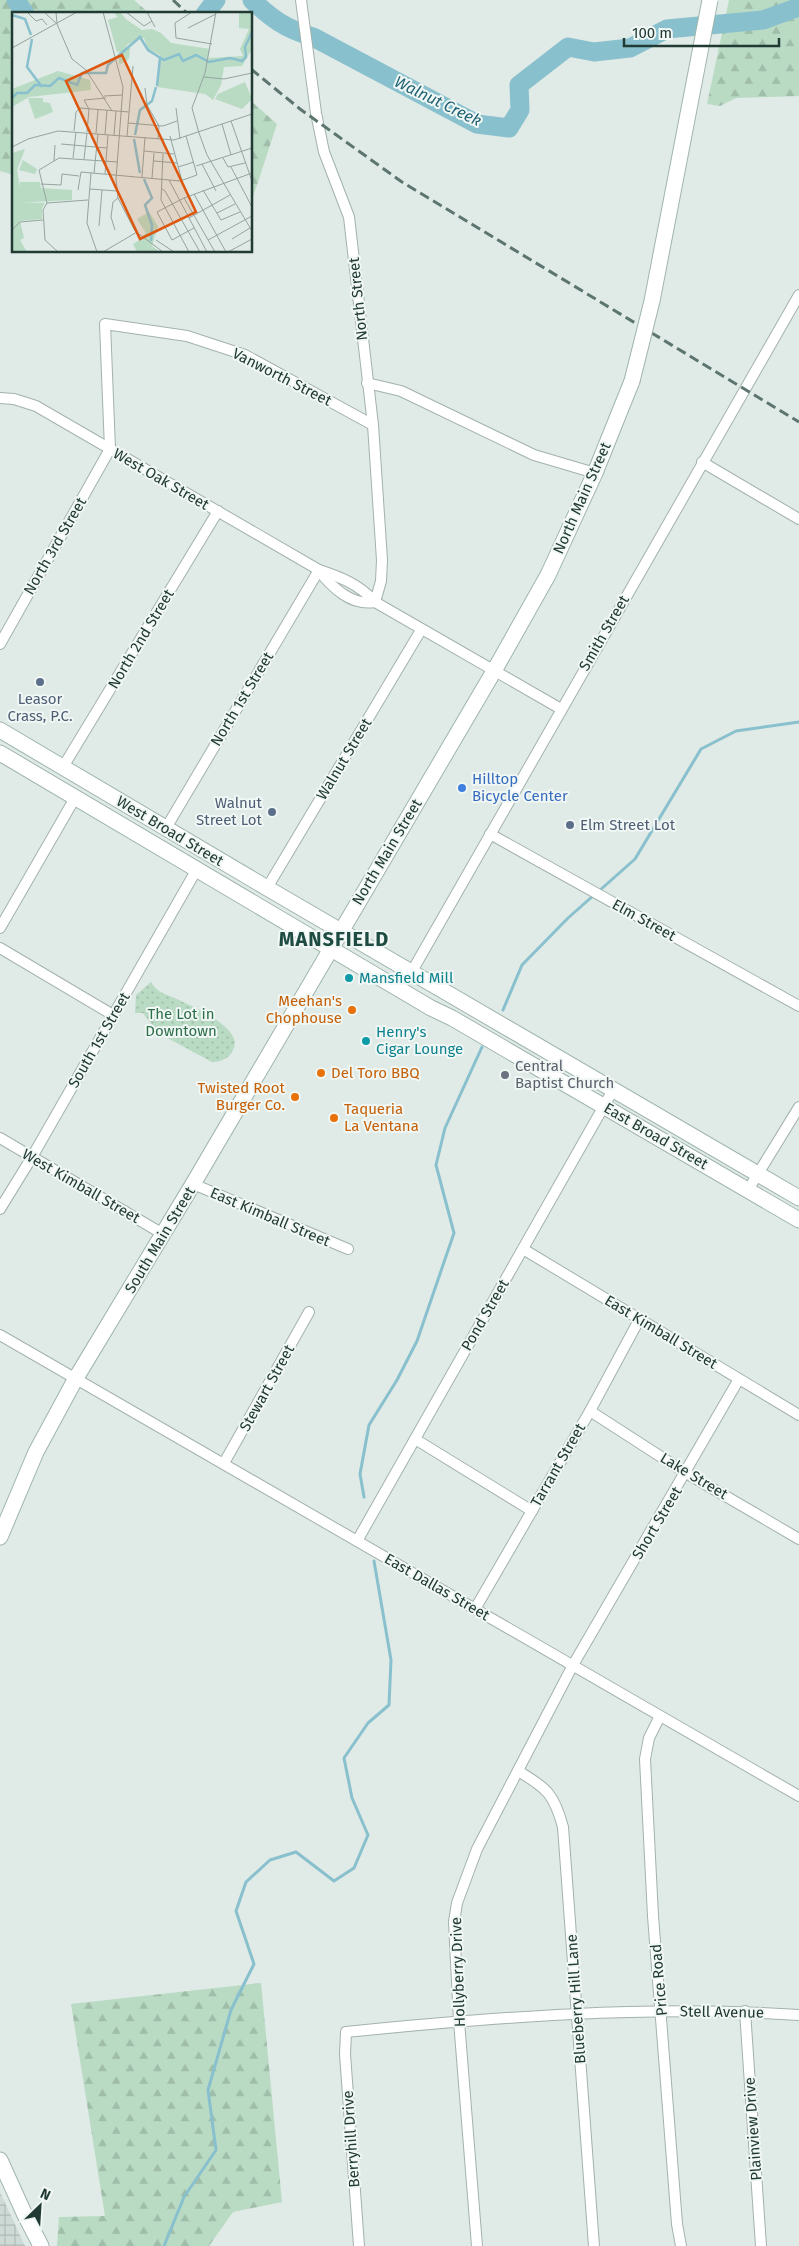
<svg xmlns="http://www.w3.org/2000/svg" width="799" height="2246" viewBox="0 0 799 2246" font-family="'Fira Sans',sans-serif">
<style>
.industrial{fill:url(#industrial-grid)}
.forest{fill:url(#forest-firs)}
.park{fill:url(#park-dots)}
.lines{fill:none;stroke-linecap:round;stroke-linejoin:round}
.stream{stroke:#89c0ce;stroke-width:3}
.river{stroke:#89c0ce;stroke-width:19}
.minor-casing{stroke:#a3b2ad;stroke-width:12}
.secondary-casing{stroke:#9fb5ae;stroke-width:17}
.minor{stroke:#fff;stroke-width:10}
.secondary{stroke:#fff;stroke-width:15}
.rail{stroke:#5c7570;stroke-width:3;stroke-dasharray:10 5;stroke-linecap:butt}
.secondary-bridge-casing{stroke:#9fb5ae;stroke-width:17;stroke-linecap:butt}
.secondary-bridge{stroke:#fff;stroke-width:15}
.service-dot{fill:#5c6f8a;stroke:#f0f7f4;stroke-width:2}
.shop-dot{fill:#3f7fe0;stroke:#f0f7f4;stroke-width:2}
.culture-dot{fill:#0f9aa8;stroke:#f0f7f4;stroke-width:2}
.food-dot{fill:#e8710a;stroke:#f0f7f4;stroke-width:2}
.worship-dot{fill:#6b7280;stroke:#f0f7f4;stroke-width:2}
.labels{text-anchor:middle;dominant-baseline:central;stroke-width:4;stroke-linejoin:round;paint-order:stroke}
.street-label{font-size:15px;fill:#213a34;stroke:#f0f7f4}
.service-label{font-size:15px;fill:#4e5e75;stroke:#f0f7f4}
.shop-label{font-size:15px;fill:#366cbe;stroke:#f0f7f4;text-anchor:start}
.culture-label{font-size:15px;fill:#0d838f;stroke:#f0f7f4;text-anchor:start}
.food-label{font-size:15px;fill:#c56008;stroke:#f0f7f4;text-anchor:end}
.park-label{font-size:15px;fill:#2d6f49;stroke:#f0f7f4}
.worship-label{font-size:15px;fill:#5b616d;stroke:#f0f7f4;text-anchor:start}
.water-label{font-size:16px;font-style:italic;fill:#1e6173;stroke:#f0f7f4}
.district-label{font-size:20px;font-weight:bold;letter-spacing:1px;fill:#1e4b42;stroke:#f0f7f4}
.inset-river{fill:none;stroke:#89c0ce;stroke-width:2.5}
.inset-road{fill:none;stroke:#94a49f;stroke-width:1}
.view{fill:#de570e;fill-opacity:0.15;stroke:#de570e;stroke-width:2.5}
.inset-edge{fill:none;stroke:#213a34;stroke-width:2.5}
</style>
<defs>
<pattern id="industrial-grid" width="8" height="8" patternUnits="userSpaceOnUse" patternTransform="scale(1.25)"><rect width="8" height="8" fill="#cedad5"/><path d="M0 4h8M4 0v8" fill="none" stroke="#b1bcb7"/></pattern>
<pattern id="forest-firs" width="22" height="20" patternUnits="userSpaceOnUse" patternTransform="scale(1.25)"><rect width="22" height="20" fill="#b9dbc4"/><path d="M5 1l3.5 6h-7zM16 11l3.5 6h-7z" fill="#9fbda9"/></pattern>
<pattern id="park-dots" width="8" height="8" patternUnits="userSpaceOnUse" patternTransform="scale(1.25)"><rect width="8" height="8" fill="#b9dbc4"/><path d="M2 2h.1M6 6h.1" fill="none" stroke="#9fbda9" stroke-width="1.8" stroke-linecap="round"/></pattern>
</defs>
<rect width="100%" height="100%" fill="#e0eae6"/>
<polygon class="industrial" points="0,2192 25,2246 0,2246"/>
<g class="forest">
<polygon points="0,0 134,0 150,14 14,14 14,175 0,171"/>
<polygon points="729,0 799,0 799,96 736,98 720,106 707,104"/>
<polygon points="251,101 277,124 251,203"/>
<polygon points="261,1983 282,2202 233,2212 209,2246 57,2246 59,2217 105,2216 71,2004"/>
</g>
<path class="park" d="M 151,982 C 158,995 171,995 183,1002 C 199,1009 232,1025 235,1042 C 234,1055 225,1062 212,1062 L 158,1033 L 143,1013 L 135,1013 L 136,995 Z"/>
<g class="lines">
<g class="stream">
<polyline points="599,891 635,859 701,749 736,731 799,722"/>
<polyline points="503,1010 522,965 568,918 594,895"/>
<polyline points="364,1497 360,1474 369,1425 397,1380 417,1341 454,1233 436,1165 445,1128 482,1047"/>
<polyline points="164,2246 184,2197 216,2150 208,2090 231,2010 254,1964 236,1911 246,1882 270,1860 296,1852 334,1881 354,1868 368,1835 352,1798 344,1758 368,1723 389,1705 391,1660 374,1561"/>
</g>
<g class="river">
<polyline points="16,0 25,14"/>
<path d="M 252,0 C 272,19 286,29 313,37 L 477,124 L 509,128 L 520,110 L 519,85 L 568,47 L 594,52 L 630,48 L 667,29 L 763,20 L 799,7"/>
<polyline points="205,14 216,0"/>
</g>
<defs>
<g id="minor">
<polyline points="301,0 316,113 324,152 349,217 373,425 382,560 381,581 375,602"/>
<polyline points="367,383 401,391 534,455 595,473"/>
<path d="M 0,398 L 14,399 L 36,406 L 319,570 C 340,577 359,584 375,602 L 561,709"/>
<polyline points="702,462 799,519"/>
<path d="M 319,571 C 333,588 351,606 375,602"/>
<polyline points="0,644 110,449 105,324 187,336 245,355 373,425"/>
<polyline points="63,767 218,511"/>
<polyline points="166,828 319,570"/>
<polyline points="490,834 799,1006"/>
<polyline points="267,888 421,630"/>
<polyline points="0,928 75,798"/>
<polyline points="0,948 113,1015"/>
<polyline points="411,973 799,295"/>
<polyline points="0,1138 163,1234"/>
<polyline points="193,1184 348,1249"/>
<polyline points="748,1190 799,1107"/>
<polyline points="0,1209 32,1157 197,869"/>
<polyline points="523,1249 799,1415"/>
<polyline points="0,1335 799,1796"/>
<polyline points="590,1411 686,1473 799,1539"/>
<polyline points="415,1439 532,1511"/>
<polyline points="224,1463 309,1312"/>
<polyline points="357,1541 613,1090"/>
<polyline points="475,1609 590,1411 639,1320"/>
<polyline points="660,1716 649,1738 645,1759 653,1916 677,2224 681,2246"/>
<path d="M 518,1771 C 547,1788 554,1794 563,1827 L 594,2246"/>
<polyline points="745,2011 761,2246"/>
<path d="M 359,2246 L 345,2054 L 346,2032 C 497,2017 648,2005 799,2015"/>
<polyline points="477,2246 459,2021 454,1922 457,1903 477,1849 573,1665 739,1379"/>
</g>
<g id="secondary">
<polyline points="0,730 267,888 799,1198"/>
<polyline points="0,753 431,1008 452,1018 799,1220"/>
<polyline points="0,1537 36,1452 76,1378 193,1184 494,671 548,575 595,473 632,381"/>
<polyline points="0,2160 24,2213 41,2246"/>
</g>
</defs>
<use href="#minor" class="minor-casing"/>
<use href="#secondary" class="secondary-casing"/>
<use href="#minor" class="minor"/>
<use href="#secondary" class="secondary"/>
<g class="rail">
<polyline points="173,0 188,14"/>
<polyline points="251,69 300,109 402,182 799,422"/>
</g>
<defs>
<polyline id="secondary-bridge" points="632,381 652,301 710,0"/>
</defs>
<use href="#secondary-bridge" class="secondary-bridge-casing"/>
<use href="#secondary-bridge" class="secondary-bridge"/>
</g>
<g class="service-dot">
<circle cx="40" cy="682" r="5"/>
<circle cx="272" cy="812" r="5"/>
<circle cx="570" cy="825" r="5"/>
</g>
<circle class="shop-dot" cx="462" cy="788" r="5"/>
<g class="culture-dot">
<circle cx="349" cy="978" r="5"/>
<circle cx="366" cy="1041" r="5"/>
</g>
<g class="food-dot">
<circle cx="352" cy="1010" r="5"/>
<circle cx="321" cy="1073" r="5"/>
<circle cx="295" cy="1097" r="5"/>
<circle cx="334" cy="1118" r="5"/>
</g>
<circle class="worship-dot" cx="505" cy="1075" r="5"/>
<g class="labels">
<g class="street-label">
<text transform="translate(358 299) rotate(-96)">North Street</text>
<text transform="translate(282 377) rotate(27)">Vanworth Street</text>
<text transform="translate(161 479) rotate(30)">West Oak Street</text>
<text transform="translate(582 498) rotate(-66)">North Main Street</text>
<text transform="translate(55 546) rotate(-60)">North 3rd Street</text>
<text transform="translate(604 633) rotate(-60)">Smith Street</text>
<text transform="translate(141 639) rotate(-59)">North 2nd Street</text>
<text transform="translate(242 699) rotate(-59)">North 1st Street</text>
<text transform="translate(344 759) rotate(-59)">Walnut Street</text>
<text transform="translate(170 831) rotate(31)">West Broad Street</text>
<text transform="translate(387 852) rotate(-59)">North Main Street</text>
<text transform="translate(644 920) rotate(29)">Elm Street</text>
<text transform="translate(99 1040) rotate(-60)">South 1st Street</text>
<text transform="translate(656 1136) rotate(30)">East Broad Street</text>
<text transform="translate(81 1186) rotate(30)">West Kimball Street</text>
<text transform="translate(270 1217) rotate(23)">East Kimball Street</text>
<text transform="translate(160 1240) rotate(-59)">South Main Street</text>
<text transform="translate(485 1315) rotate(-60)">Pond Street</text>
<text transform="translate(661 1332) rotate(31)">East Kimball Street</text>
<text transform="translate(267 1388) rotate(-61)">Stewart Street</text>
<text transform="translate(558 1465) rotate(-60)">Tarrant Street</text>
<text transform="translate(694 1476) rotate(31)">Lake Street</text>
<text transform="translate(657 1523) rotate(-59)">Short Street</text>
<text transform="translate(437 1587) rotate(30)">East Dallas Street</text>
<text transform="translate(458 1972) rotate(-92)">Hollyberry Drive</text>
<text transform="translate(659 1980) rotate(-95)">Price Road</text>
<text transform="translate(576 1999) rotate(-94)">Blueberry Hill Lane</text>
<text transform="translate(722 2012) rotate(1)">Stell Avenue</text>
<text transform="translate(753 2129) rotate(-94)">Plainview Drive</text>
<text transform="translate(351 2139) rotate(-94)">Berryhill Drive</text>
</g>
<g class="service-label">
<text x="40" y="699">Leasor<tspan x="40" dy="17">Crass, P.C.</tspan></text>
<text x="262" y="803" text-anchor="end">Walnut<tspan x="262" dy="17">Street Lot</tspan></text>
<text x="580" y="825" text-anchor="start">Elm Street Lot</text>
</g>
<g class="shop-label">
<text x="472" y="779">Hilltop<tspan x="472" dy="17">Bicycle Center</tspan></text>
</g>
<g class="culture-label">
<text x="359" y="978">Mansfield Mill</text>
<text x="376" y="1032">Henry's<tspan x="376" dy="17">Cigar Lounge</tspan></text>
</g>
<g class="food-label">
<text x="342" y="1001">Meehan's<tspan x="342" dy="17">Chophouse</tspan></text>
<text x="331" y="1073" text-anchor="start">Del Toro BBQ</text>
<text x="285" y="1088">Twisted Root<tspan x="285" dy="17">Burger Co.</tspan></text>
<text x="344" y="1109" text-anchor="start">Taqueria<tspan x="344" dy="17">La Ventana</tspan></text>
</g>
<g class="park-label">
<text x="181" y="1014">The Lot in<tspan x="181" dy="17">Downtown</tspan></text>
</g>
<g class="worship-label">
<text x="515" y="1066">Central<tspan x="515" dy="17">Baptist Church</tspan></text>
</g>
<g class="water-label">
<text transform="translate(438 101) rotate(26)">Walnut Creek</text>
</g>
<g class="district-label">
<text x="334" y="939">MANSFIELD</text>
</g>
</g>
<g transform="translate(12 12)">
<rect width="240" height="240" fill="#e0eae6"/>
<path d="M 233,70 L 240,87 L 230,97 L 203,87 L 206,82 ZM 132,225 L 138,240 L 125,240 L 121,232 Z" fill="#b9dbc4"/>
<path d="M 101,0 L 108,0 L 129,25 L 113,34 L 118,36 L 117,47 L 107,53 L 106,5 ZM 227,0 L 240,0 L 240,23 L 231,44 L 228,37 L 237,17 L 227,16 ZM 46,59 L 78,68 L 79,78 L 17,85 L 0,95 L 0,77 ZM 13,137 L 5,158 L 8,175 L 0,175 L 1,190 L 33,191 L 30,196 L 30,207 L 8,209 L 12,226 L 8,228 L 15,240 L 0,240 L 0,141 ZM 137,200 L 146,214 L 140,234 L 148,240 L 138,240 L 131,223 L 134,221 L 125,207 Z" fill="#b9dbc4"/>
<path d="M 8,170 L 28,170 L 29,176 L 60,178 L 60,188 L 1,191 L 0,175 L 8,175 Z" fill="#b9dbc4"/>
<path d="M 109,4 L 130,18 L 140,17 L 149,21 L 159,31 L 198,37 L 196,46 L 231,44 L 240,23 L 240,37 L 230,54 L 212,55 L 209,73 L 201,88 L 193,82 L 145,75 L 148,43 L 136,37 L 132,26 L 123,27 L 105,40 L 96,8 ZM 16,86 L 31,86 L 31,90 L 38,91 L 41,100 L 23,107 ZM 11,148 L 25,157 L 23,162 L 7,158 Z" fill="#b9dbc4"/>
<path class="inset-river" d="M 0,3 L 13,7 L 19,23M 20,27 L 15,55 L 30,75M 145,74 L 148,46M 0,86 L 5,81 L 15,81 L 23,73 L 38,74 L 47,66 L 65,73 L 70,61 L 94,61 L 96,53 L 128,25 L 136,38 L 152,48 L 167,42 L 171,49 L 184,43 L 197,50 L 218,46 L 230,49 L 234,45 L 233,35 L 240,20M 123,123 L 128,98 L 140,89 L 144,75M 122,127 L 128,161M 132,167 L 140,186 L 133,193 L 140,213 L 139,229"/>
<path class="inset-road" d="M 15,0 L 24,9 L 30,7 L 35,13M 32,0 L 44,11M 44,0 L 45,12 L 60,47 L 74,58 L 100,99M 91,0 L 111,75 L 104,167 L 106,186 L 123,219 L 151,240M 114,0 L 132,14 L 140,9M 135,0 L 143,15M 180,0 L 163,11 L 164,26 L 200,32M 176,16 L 204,2M 0,36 L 65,0M 192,65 L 212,67 L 240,61M 133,76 L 135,93 L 147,114 L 146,127M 92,84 L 111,83M 164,96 L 168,127M 219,109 L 240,169M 116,111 L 151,114 L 165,109M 210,112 L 219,143M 62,119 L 64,100 L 68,96 L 117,100M 75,120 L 77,97 L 72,88 L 94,86M 84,121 L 86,98M 187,121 L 195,143 L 240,219M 187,121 L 180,96 L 193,61 L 204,0M 93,122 L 95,98M 102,123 L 104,99M 115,124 L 121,54M 158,124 L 170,169M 49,132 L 95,136M 0,135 L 16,127 L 46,119 L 162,128 L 240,102M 132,139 L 162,142M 151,142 L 149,188 L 177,240M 61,146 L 64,120M 211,146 L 216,155 L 233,151M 72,147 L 75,121M 42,149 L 43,133M 142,149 L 165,151M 190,152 L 204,179M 184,154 L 240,136M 166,155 L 182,150M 219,155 L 240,195M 79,161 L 75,211 L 85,240M 82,161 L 86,122M 93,162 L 96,123M 130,165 L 133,125M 140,166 L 142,141M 157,168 L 195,240M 29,172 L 49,173 L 50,162 L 67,164M 149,176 L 153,179 L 188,240M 78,177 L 105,179M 66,178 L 69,160 L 168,169 L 185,163 L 174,124M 191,178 L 209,208 L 228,200M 182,182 L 214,240M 172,186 L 203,240M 35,191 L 27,158 L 47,146 L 106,150M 35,191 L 31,198 L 33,228 L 46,240M 35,191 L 76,188M 205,201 L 223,192M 177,206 L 218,183M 87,214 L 90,178M 182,216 L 160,228 L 145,200 L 172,186 L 240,161M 0,218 L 8,210 L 31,208M 103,218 L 99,205 L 101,190 L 106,186M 220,227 L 238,216M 144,228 L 162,240M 196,228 L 240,204M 91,240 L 125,220M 216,240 L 240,227"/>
<path class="view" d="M 110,43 L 184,200 L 128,227 L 54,69 Z"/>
<rect width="240" height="240" class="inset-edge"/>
</g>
<g transform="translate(40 2206) rotate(25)" stroke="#f0f7f4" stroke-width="4" paint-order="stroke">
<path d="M0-4L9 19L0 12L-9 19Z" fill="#213a34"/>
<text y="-8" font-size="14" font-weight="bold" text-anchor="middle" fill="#213a34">N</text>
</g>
<path d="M624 38v8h155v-8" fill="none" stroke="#213a34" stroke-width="2.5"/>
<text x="632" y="38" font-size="15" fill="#213a34" stroke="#f0f7f4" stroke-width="4" paint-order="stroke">100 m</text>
</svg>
